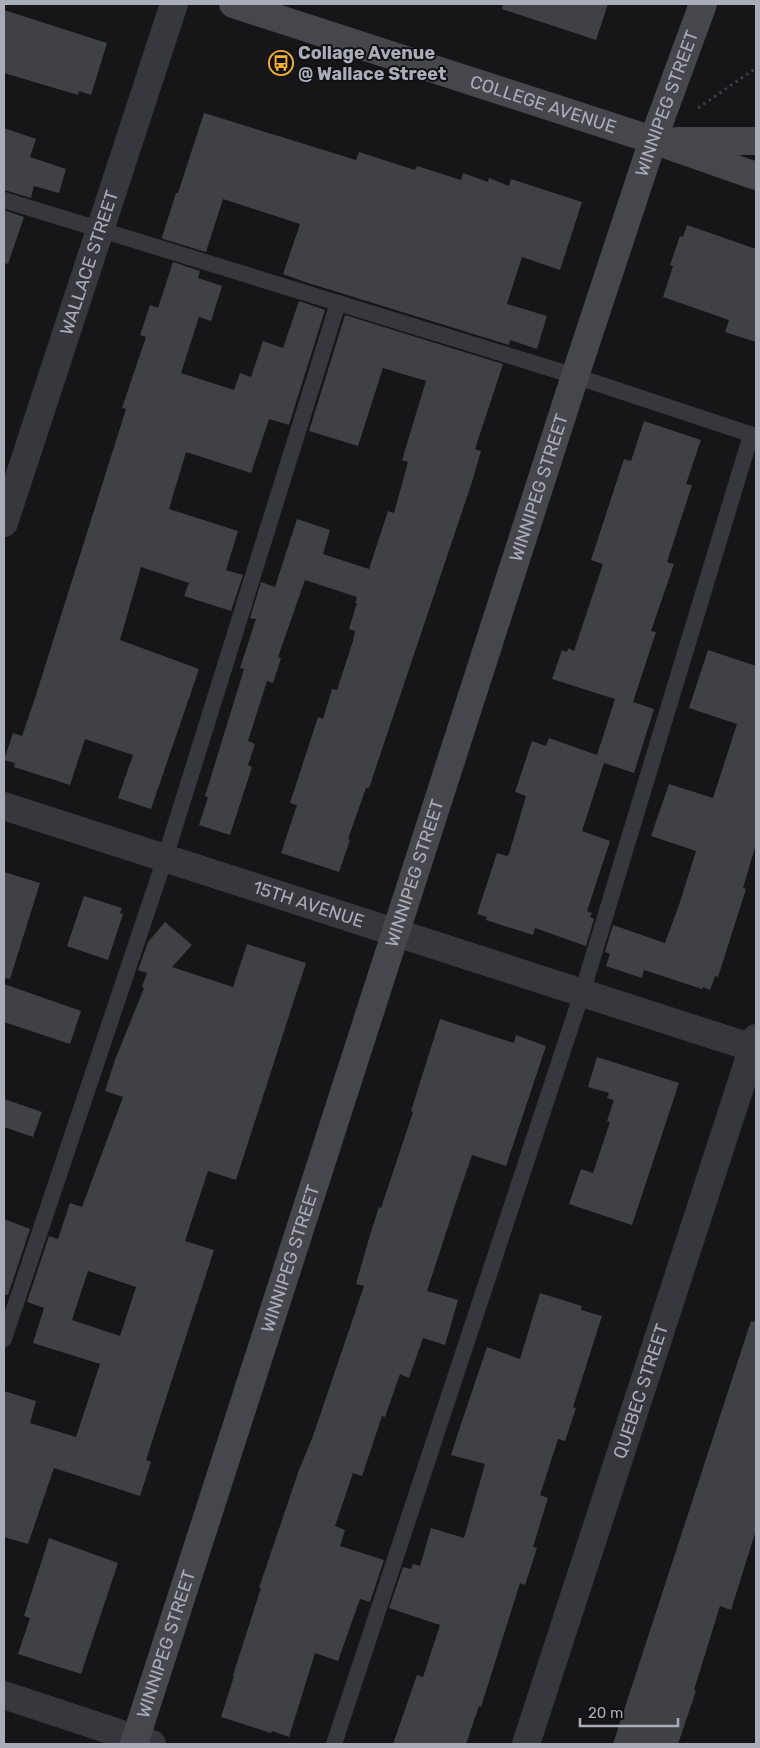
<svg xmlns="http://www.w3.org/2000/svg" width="760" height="1748" viewBox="0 0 760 1748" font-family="Rubik,sans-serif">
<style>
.building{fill:#404145;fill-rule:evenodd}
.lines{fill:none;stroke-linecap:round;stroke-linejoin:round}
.path{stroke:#3d3f44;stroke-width:3;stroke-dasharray:2.5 4;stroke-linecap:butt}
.lane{stroke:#37383d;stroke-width:16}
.street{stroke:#37383d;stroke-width:28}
.secondary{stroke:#45474d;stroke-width:28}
.labels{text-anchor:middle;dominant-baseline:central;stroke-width:4;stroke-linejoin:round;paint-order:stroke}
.poi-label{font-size:18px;font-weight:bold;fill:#a8adb8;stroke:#111113;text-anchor:start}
.street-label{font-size:18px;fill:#a8adb8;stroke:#111113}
</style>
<rect width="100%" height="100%" fill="#161618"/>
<g class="building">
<polygon points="503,4 608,4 596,40 502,9"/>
<polygon points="4,10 107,43 91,95 79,91 78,95 4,73"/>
<polygon points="204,113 356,160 359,152 415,170 417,166 461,180 463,173 488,182 489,178 509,186 511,179 582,202 560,270 522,257 507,304 547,316 537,349 510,340 509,345 305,282 283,274 300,224 223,199 206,252 163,239 162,237 176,193 178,193"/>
<polygon points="4,128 36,139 30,157 66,169 59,193 34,186 31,198 4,190"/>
<polygon points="4,210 24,217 8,264 4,263"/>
<polygon points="687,225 756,249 756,342 725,332 729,320 663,297 673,266 670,265 680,236 683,237"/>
<polygon points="173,262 200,271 198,278 222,286 211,321 199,317 181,373 234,390 240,373 251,377 263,341 283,348 299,301 325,310 289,425 269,419 251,473 186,452 169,509 238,531 226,570 243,575 231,611 184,596 189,583 141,567 120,640 199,669 151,809 118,798 133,755 85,739 70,785 14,767 15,763 4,760 13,733 22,736 35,698 126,409 122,408 146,337 140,335 150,305 158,308"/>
<polygon points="345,315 503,364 475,449 481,451 472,482 369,788 366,788 348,839 350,840 339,872 281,853 297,805 290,803 318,717 323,719 332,689 337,690 353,641 355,631 349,629 357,603 355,603 357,597 305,580 278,657 281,658 273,683 267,681 248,741 255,744 248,765 252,767 230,835 199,825 208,797 205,796 244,669 240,668 256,619 250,618 261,582 275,587 297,519 330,530 323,554 369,569 388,511 394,513 408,462 402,460 426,381 383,368 358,446 309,431"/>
<polygon points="644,421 701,440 686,484 692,485 667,562 674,564 651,631 656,632 633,702 654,709 634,773 604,763 582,831 610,841 587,911 592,913 590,917 594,919 586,946 535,928 533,935 486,920 487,917 477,914 497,853 507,856 509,854 526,796 515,792 532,741 546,746 549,738 597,755 615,699 552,679 562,650 567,652 568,648 574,651 603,564 591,560 624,459 631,461"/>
<polygon points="708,650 756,666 756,844 743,888 746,889 718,977 715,976 710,990 703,987 702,989 644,970 642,978 606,966 610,954 605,952 613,925 665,943 679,905 696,851 651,836 669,784 713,798 737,724 689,708"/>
<polygon points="4,872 40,883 10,979 4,978"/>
<polygon points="84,896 122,908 120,913 123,914 108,960 67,946"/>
<path d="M 165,922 L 192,945 L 172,967 L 233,987 L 247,944 L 306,963 L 236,1180 L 208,1171 L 185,1241 L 214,1250 L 146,1460 L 151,1462 L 140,1496 L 54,1468 L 28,1544 L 4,1537 L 4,1391 L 36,1401 L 30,1423 L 76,1437 L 100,1364 L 33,1343 L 44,1308 L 27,1302 L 49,1236 L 58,1239 L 70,1203 L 82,1207 L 123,1097 L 105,1091 L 115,1060 L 144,988 L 142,987 L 147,973 L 138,970 L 148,942 ZM 88,1271 L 136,1287 L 120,1336 L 72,1320 Z"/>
<polygon points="4,984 81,1011 70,1044 4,1022"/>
<polygon points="440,1019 514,1043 516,1035 546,1046 506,1166 472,1155 456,1202 427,1291 458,1300 445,1345 423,1338 409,1378 400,1374 385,1417 382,1416 362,1476 353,1473 335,1526 345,1530 340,1546 384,1560 370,1602 360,1599 338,1661 315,1653 289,1737 272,1731 271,1733 221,1717 234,1676 233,1675 261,1588 259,1588 299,1470 313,1436 364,1286 356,1284 370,1235 379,1207 381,1208 413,1112 411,1111"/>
<polygon points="597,1057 679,1083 632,1225 569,1204 581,1169 593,1173 610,1122 607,1121 614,1100 607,1098 609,1093 588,1087"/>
<polygon points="4,1099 42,1112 33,1137 4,1127"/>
<polygon points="4,1219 30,1229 8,1295 4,1294"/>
<polygon points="540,1293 582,1306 581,1310 602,1316 573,1407 576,1408 565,1441 558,1439 540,1495 548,1498 533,1547 537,1548 525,1585 520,1583 481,1707 479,1706 466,1744 393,1744 417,1675 423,1677 440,1625 389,1608 403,1567 411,1569 413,1564 420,1566 431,1528 464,1538 485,1464 451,1455 458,1433 487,1347 520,1359"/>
<polygon points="751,1321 756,1322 756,1530 731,1610 720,1606 694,1690 696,1691 678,1744 613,1744"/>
<polygon points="49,1538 118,1563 81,1674 18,1654 30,1618 24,1616"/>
</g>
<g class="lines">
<polyline class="path" points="698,108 756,68"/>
<g class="lane">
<polyline points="4,200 575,376 756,436"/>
<polyline points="4,1339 165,858 338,303"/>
<polyline points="334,1744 582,993 751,435"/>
</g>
<g class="street">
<path id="s1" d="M 4,523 L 174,4"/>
<path id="s2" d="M 4,806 L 756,1049"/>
<polyline points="4,1695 152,1744"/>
<path id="s3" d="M 526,1744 L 756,1038"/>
</g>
<g class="secondary">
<path id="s4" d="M 233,4 L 653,140 L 756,176"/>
<polyline points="677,141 756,141"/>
<path id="s5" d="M 134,1744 L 575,376 L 653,140 L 703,4"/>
</g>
</g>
<defs>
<symbol id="bus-ring" viewBox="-11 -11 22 22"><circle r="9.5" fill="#111113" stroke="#f2b134" stroke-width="1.5"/><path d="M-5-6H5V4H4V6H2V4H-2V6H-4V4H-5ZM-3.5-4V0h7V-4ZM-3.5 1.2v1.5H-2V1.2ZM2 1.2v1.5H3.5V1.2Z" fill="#f2b134"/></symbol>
</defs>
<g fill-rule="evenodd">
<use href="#bus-ring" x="267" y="49" width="28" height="28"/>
</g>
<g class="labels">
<g class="poi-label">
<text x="298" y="53">Collage Avenue<tspan x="298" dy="21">@ Wallace Street</tspan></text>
</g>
<g class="street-label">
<text stroke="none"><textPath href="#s5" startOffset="1725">WINNIPEG STREET</textPath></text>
<text stroke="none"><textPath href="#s4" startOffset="326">COLLEGE AVENUE</textPath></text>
<text stroke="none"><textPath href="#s1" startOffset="274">WALLACE STREET</textPath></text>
<text stroke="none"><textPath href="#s5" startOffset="1320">WINNIPEG STREET</textPath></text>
<text stroke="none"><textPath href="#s5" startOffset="915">WINNIPEG STREET</textPath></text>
<text stroke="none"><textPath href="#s2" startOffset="320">15TH AVENUE</textPath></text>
<text stroke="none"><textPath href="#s5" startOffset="510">WINNIPEG STREET</textPath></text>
<text stroke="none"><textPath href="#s3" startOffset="371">QUEBEC STREET</textPath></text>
<text stroke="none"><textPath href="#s5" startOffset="105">WINNIPEG STREET</textPath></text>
</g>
</g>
<rect width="760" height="1748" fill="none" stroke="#a8adb8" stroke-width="10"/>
<path d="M580 1718v8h98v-8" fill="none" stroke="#a8adb8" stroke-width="2.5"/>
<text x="588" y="1718" font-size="15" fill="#a8adb8" stroke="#111113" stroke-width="4" paint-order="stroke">20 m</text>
</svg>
